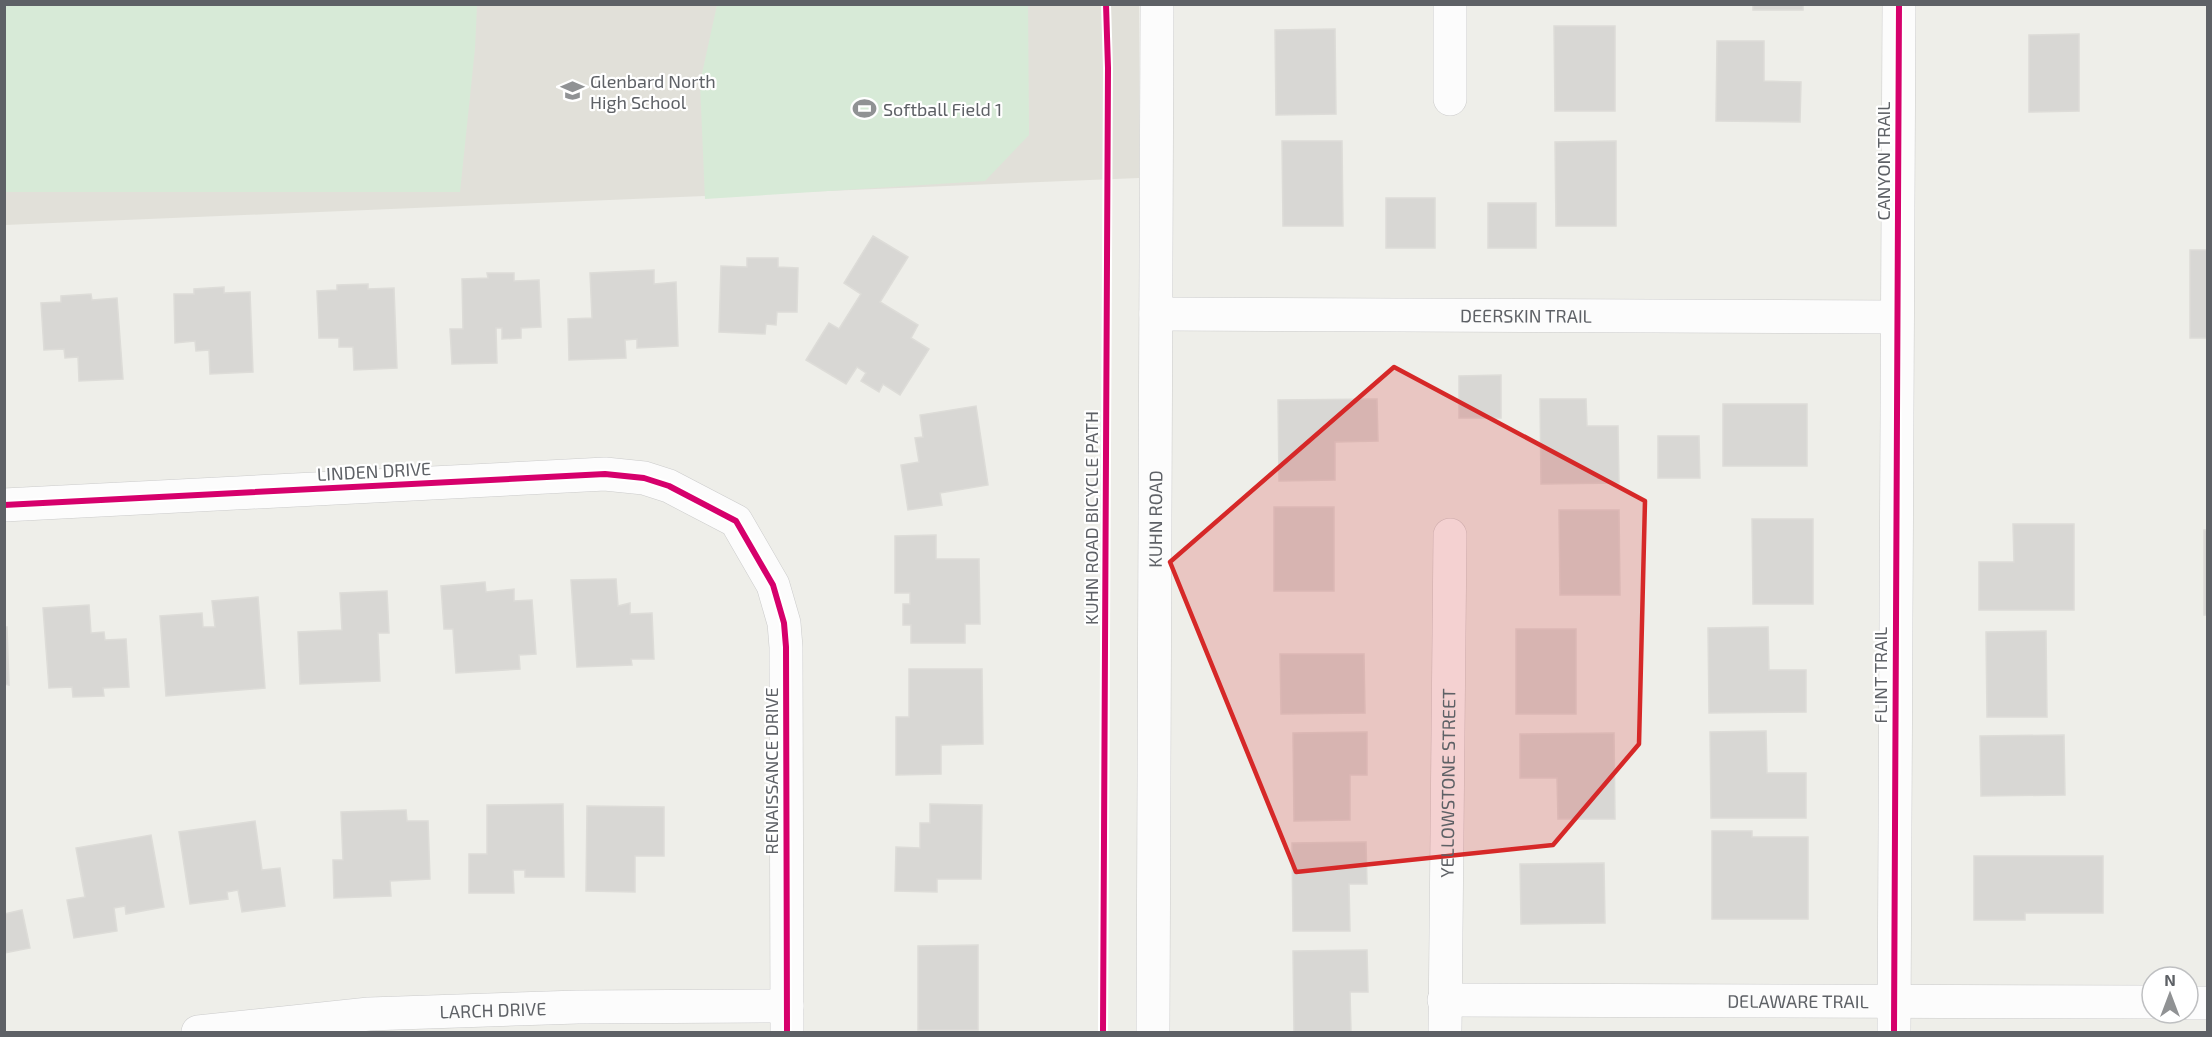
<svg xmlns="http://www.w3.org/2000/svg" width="2212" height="1037" viewBox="0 0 2212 1037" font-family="'Exo 2',sans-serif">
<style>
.education{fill:#e1e0d9}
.grass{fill:#d7ead7}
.building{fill:#d8d7d4;stroke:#dddcd8;stroke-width:1.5}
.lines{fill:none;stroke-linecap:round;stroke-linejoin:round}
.street-casing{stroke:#cbcbcb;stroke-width:34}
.street{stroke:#fcfcfc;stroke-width:33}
.cycleway-casing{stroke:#fff;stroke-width:10}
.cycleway{stroke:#d6006c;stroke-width:6}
.marked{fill:#d62828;fill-opacity:0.2;stroke:#d62828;stroke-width:4.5;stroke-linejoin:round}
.labels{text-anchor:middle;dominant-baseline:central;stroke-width:4.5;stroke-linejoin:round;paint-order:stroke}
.poi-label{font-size:18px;fill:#5e6166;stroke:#fff;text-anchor:start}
.street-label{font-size:18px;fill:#5e6166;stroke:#fff}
</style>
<rect width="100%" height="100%" fill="#eeeee9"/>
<polygon class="education" points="4,5 1139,5 1139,178 5,225"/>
<g class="grass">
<polygon points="4,5 477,5 475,48 460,192 5,192"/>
<polygon points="717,5 1028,5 1029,135 985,181 705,199 700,83"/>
</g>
<g class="building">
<rect x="1753" y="4" width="50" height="6"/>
<polygon points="1554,26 1615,26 1615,111 1555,111"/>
<polygon points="1335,29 1336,114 1276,115 1275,30"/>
<polygon points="2079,34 2079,111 2029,112 2029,35"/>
<polygon points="1717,41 1764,41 1764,81 1801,82 1800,122 1716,121"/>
<polygon points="1282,141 1342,141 1343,226 1283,226"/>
<polygon points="1616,141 1616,226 1556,226 1555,142"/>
<rect x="1386" y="198" width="49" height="50"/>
<rect x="1488" y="203" width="48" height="45"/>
<polygon points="873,236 908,257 880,302 918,325 911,338 929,349 900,395 883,384 879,392 861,381 866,373 857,367 846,384 806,360 829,323 839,329 861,294 844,283"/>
<rect x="2190" y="250" width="18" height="88"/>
<polygon points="747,258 778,258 778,267 798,268 797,312 777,312 776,325 766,324 765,334 719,332 721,266 747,267"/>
<polygon points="654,270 654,284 676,282 678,346 637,348 637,339 625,340 626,358 569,360 568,319 592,318 590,273"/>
<polygon points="487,273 514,273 514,281 539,280 541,327 521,328 521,338 502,339 502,328 496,328 497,363 452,364 450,329 463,329 462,279 488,278"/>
<polygon points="368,284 368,289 394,288 397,368 354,370 353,347 339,347 339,338 319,338 317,291 337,290 337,285"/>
<polygon points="224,287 224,293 250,292 253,372 210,374 209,350 196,351 195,341 175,343 174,294 194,294 194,289"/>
<polygon points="91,294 92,300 117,298 123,379 79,381 78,357 65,358 64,349 44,350 41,303 61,302 61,296"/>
<polygon points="1501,375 1501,418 1459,418 1459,376"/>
<polygon points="1377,399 1378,441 1335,442 1335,480 1279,481 1278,400"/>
<polygon points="1540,399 1586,399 1587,426 1618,426 1619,483 1541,484"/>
<rect x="1723" y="404" width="84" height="62"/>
<polygon points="976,406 988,485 940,493 942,505 908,510 901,465 919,462 915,438 923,437 920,415"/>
<polygon points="1658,436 1699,436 1700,478 1658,478"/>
<rect x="1274" y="507" width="60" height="84"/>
<polygon points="1559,510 1619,510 1620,595 1560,595"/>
<polygon points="1752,519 1813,519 1813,604 1753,604"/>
<polygon points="2013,524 2074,524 2074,610 1979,610 1979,562 2014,562"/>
<rect x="2204" y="530" width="4" height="85"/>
<polygon points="936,535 936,559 979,559 980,624 965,624 965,643 911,643 911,625 903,625 903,604 910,604 910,593 895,593 895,536"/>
<polygon points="616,579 618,606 630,603 630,614 652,613 654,659 631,659 632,665 577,667 571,580"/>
<polygon points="485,582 486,592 514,589 514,601 532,600 536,654 519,655 520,669 456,673 453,629 444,629 441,586"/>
<polygon points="387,591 389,633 378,633 380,681 300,684 298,632 342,630 340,593"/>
<polygon points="258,597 265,688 166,696 160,616 202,613 203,627 215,627 212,601"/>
<polygon points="89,605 91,633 104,632 105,640 126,639 129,687 103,688 104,696 73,697 72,687 49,688 43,608"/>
<polygon points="4,627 7,627 9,685 4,684"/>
<polygon points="1768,627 1769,670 1806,670 1806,712 1709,713 1708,628"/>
<rect x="1516" y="629" width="60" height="85"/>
<polygon points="2046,631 2047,717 1987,717 1986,632"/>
<polygon points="1280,654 1364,654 1365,713 1281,714"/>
<polygon points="909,669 982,669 983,744 941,745 941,774 896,775 896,717 909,717"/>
<polygon points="1766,731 1767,773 1806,773 1806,818 1711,818 1710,732"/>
<polygon points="1367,732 1367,775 1350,775 1350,820 1294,821 1293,733"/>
<polygon points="1614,733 1615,819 1558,819 1557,778 1520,778 1520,734"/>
<polygon points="2064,735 2065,795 1981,796 1980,736"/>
<polygon points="563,804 564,877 525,877 525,870 513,870 514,893 469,893 469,854 487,854 487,805"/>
<polygon points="930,804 982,805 981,879 937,879 937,892 895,891 896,847 920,848 920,823 930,823"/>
<polygon points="587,806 664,807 664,856 635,856 635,892 586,891"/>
<polygon points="406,810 407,821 428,821 430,879 390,881 391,896 334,898 333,860 343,860 341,812"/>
<polygon points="255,821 262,870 280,868 285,906 242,912 238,890 227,892 228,899 190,904 179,832"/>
<polygon points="1712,831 1752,831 1752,837 1808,837 1808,919 1712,919"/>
<polygon points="151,835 164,907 126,914 125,906 114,908 117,931 74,938 67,900 85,897 76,848"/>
<polygon points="1366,842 1367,884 1349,884 1350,931 1293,931 1292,843"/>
<polygon points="1974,856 2103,856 2103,913 2025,913 2025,920 1974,920"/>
<polygon points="1604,863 1605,923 1521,924 1520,864"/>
<polygon points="22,910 30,948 4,953 4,914"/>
<polygon points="978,945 978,1030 918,1030 918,946"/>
<polygon points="1367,950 1368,992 1350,992 1351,1032 1294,1032 1293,951"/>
</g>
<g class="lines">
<defs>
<g id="street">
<polyline points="1450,4 1450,99"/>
<path id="s1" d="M 1156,314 L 1897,317"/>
<polyline points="4,505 605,474 644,478 669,486 736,521 773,585 784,623 786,647 787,1032"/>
<path id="s2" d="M 1444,1000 L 2152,1002"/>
<polyline points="2188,1003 2208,1003"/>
<path id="s3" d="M 198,1032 L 369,1014 L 578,1007 L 787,1006"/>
<path id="s4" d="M 1153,1032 L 1157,4"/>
<path id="s5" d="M 1445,1032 L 1450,535"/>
<polyline points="1894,1032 1899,4"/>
</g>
</defs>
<use href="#street" class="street-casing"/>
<use href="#street" class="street"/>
<defs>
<g id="cycleway">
<polyline points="4,505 605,474 644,478 669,486 736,521 773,585 784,623 786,647 787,1032"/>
<polyline points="1103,1032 1108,68 1106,4"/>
<polyline points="1894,1032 1899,4"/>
</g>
</defs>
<use href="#cycleway" class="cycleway-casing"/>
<use href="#cycleway" class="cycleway"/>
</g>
<path class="marked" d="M 1394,367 L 1645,501 L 1639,744 L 1553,845 L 1296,872 L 1170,562 Z"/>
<defs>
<symbol id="school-bare" viewBox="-9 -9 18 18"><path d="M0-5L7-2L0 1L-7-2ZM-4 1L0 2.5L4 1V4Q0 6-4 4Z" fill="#909294" stroke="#fff" stroke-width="2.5" paint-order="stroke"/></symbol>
<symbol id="stadium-bare" viewBox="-9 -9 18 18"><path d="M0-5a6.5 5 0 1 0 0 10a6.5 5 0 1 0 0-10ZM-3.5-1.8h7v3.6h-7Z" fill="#909294" stroke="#fff" stroke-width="2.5" paint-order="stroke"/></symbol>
</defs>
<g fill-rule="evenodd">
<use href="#school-bare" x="556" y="74" width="33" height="33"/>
<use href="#stadium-bare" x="848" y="92" width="33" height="33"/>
</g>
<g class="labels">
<g class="poi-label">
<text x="590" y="81">Glenbard North<tspan x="590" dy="21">High School</tspan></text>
<text x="883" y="109">Softball Field 1</text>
</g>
<g class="street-label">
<text transform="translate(1883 161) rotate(-90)">CANYON TRAIL</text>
<text stroke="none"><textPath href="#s1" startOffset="370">DEERSKIN TRAIL</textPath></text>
<text transform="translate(374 471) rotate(-3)">LINDEN DRIVE</text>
<text transform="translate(1091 518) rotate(-90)">KUHN ROAD BICYCLE PATH</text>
<text stroke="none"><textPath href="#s4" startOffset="513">KUHN ROAD</textPath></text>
<text transform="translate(1880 675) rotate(-90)">FLINT TRAIL</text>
<text transform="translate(771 771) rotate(-90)">RENAISSANCE DRIVE</text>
<text stroke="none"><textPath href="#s5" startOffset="249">YELLOWSTONE STREET</textPath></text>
<text stroke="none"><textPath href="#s2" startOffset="354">DELAWARE TRAIL</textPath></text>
<text stroke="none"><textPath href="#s3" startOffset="296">LARCH DRIVE</textPath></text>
</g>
</g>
<rect width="2212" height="1037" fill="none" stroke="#5e6166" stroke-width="12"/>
<g transform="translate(2170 995)"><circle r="28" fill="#ffffff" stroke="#bfc0c2" stroke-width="1.5"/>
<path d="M0-4.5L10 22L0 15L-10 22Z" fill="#909294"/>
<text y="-9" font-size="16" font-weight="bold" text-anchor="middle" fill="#5e6166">N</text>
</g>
</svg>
